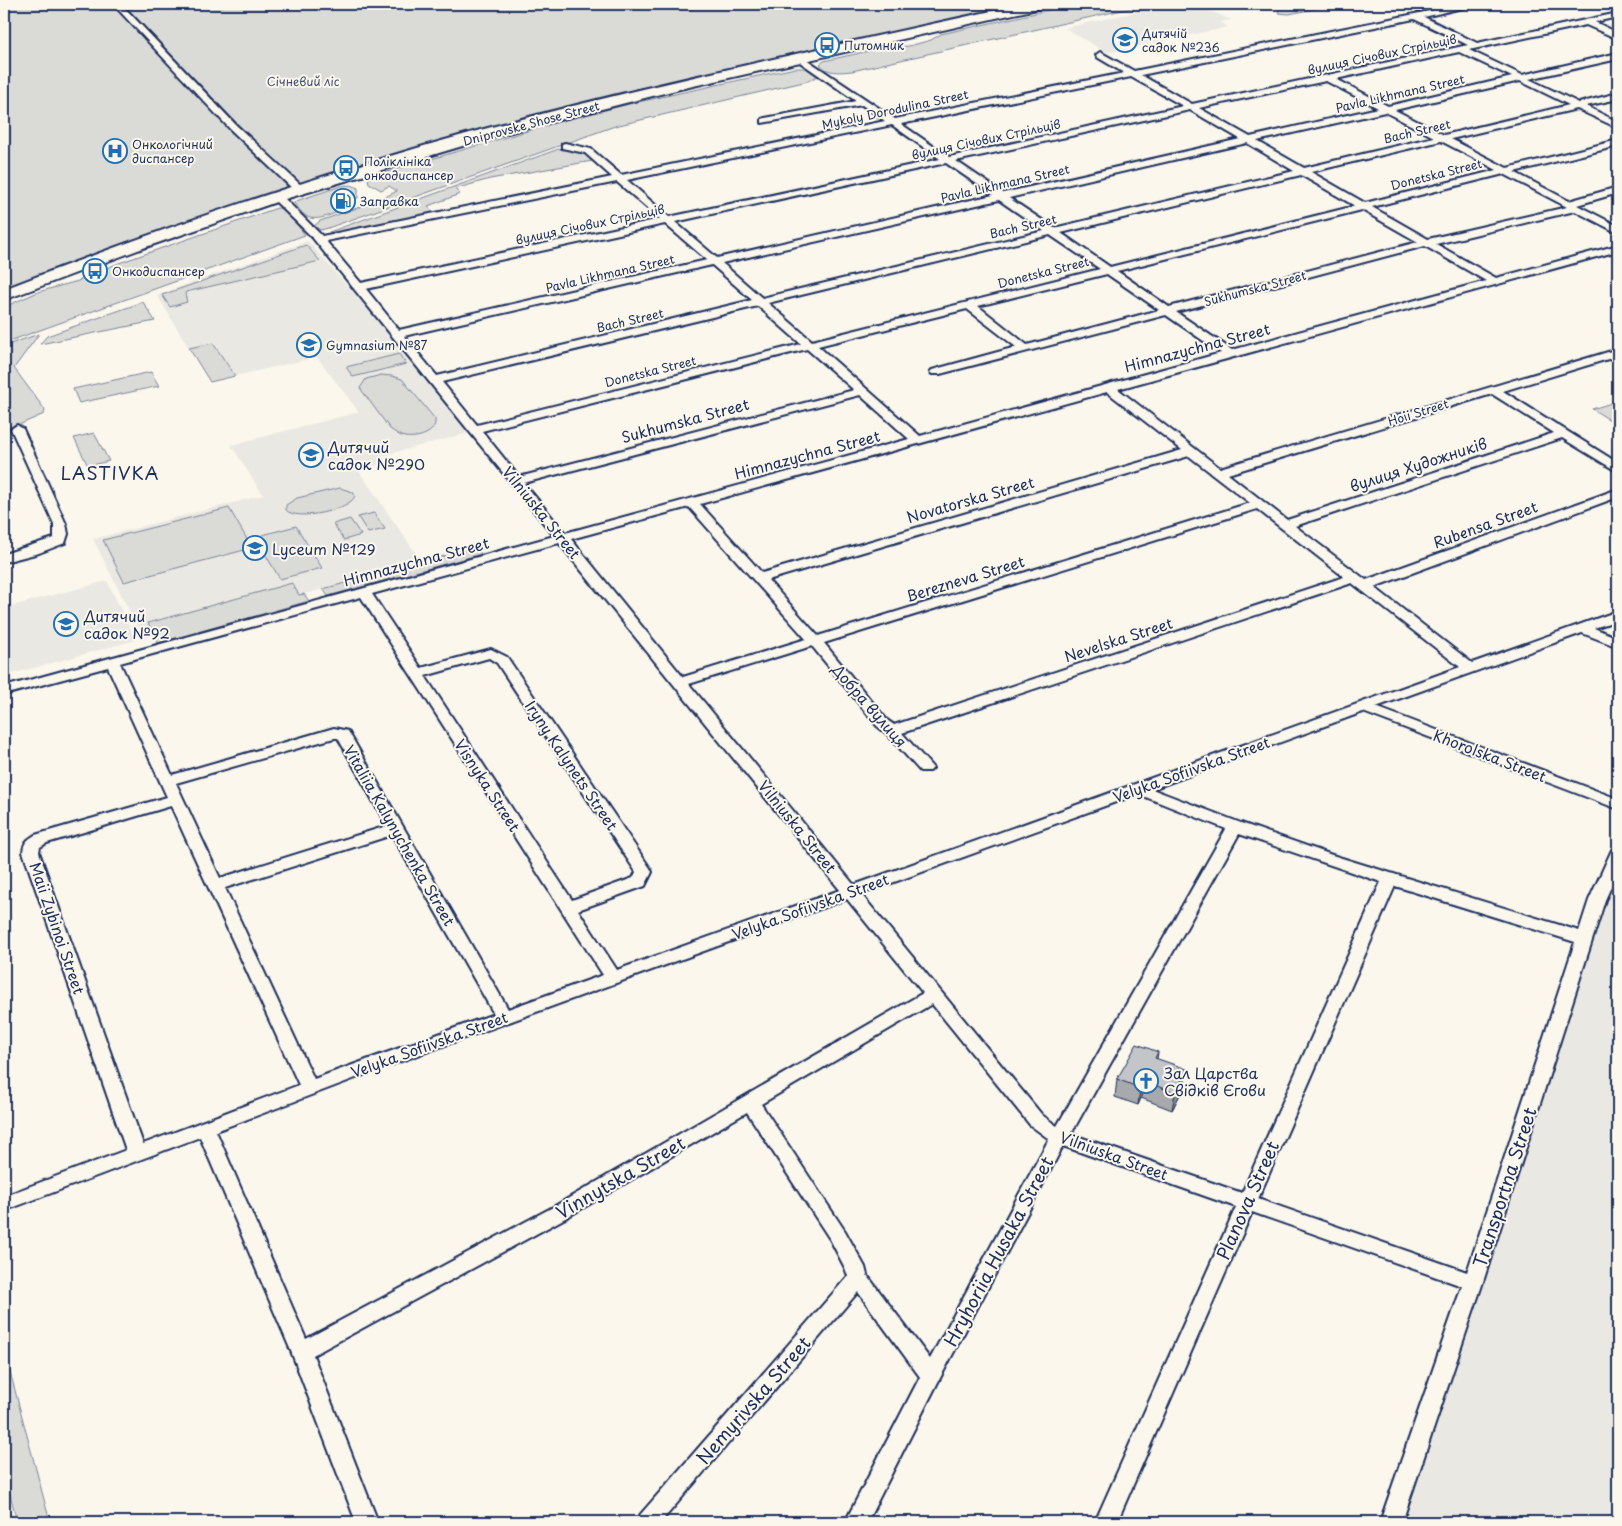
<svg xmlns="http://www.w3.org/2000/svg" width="1622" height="1526" viewBox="0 0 1622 1526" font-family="'Playpen Sans',sans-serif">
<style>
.built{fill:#eae8e2}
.green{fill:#dadad7;stroke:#7a849a}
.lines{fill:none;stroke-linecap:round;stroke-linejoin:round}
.street-casing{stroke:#1b2f5e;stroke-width:4}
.primary-casing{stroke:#1b2f5e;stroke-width:4}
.street{fill:#fbf7ec;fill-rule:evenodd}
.primary{fill:#fbf7ec;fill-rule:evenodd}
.wall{fill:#a8a9ad;stroke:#1b2f5e}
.shaded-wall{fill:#888a8d;stroke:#1b2f5e}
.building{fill:#c3c5c9;stroke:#1b2f5e}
.labels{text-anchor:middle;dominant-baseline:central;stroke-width:4;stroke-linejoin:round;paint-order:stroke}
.far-poi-label{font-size:12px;fill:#1b2f5e;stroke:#fbf7ec;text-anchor:start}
.far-street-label{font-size:12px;fill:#1b2f5e;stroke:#fbf7ec}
.far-park-label{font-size:12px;fill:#415176;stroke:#fbf7ec}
.street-label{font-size:15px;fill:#1b2f5e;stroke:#fbf7ec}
.poi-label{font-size:15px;fill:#1b2f5e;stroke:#fbf7ec;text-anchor:start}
.quarter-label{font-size:18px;letter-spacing:1px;fill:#1b2f5e;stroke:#fbf7ec}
.near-street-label{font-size:18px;fill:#1b2f5e;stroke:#fbf7ec}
</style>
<rect width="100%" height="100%" fill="#fbf7ec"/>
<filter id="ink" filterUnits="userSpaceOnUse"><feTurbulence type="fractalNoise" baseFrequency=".02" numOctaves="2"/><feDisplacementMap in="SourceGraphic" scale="10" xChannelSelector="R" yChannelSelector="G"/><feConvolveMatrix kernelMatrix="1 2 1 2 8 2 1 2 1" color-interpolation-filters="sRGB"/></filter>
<g filter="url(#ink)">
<g class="built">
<polygon points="1171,4 1195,4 1231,20 1220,22 1228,27 1107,53 1065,28"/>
<polygon points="308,241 349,288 395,335 472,432 381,456 385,463 358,470 422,562 143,638 93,539 263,495 231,445 359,412 317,357 235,376 214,343 189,348 157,295"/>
<polygon points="107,581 136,640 4,676 4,608"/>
<polygon points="1618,854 1618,1522 1391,1522 1473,1282 1597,900"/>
</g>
<g class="green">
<polygon points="4,4 113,4 288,186 288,188 4,288"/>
<path d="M 123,4 L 1026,4 L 858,41 L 819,45 C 810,57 730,69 710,73 C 572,104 436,143 300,185 L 296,184 L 280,168 Z"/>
<path d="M 1076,4 L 1149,4 L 852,71 C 842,72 826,74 820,64 L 824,61 L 882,48 L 909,46 L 931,40 L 941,34 Z"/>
<polygon points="1286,4 1341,4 1289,14 1279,13 1278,11"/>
<polygon points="795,68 806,68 818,73 818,76 808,81 615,126 325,229 320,230 314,226 320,221 377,201 397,191 389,186 381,190 369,183 368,179 373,176 565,120 629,104"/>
<polygon points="567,146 588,151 598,160 490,179 455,189 460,194 428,206 436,216 341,235 329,232"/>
<path d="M 351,185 L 358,188 L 358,198 L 343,203 L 350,207 C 338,211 317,224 306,216 C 301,213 298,207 294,203 L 296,201 L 341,186 Z"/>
<polygon points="277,208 285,209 305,235 4,343 4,307 38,292 78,281 116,264"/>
<polygon points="306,245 320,261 186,292 185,294 187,302 170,307 162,295"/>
<polygon points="143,302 155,321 40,344 47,336"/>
<polygon points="39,334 14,368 45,410 44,414 14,427 4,427 4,346"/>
<polygon points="213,343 235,376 210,382 189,348"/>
<polygon points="399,354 406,364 353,377 346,367"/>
<polygon points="151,372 159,386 79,403 73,389"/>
<path d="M 381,375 L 392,376 L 402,379 L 435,419 C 437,434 416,439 405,437 C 399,436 395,432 390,429 L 360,388 L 366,379 Z"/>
<polygon points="1618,401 1618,425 1592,409"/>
<polygon points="94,433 109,461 88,466 74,438"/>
<path d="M 340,488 L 353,492 L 355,496 C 350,510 296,522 286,510 L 286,505 L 297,498 Z"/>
<polygon points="229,508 252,548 124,582 103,540"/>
<polygon points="374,513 385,529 368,533 358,517"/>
<polygon points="350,519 361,535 344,540 333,524"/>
<polygon points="296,526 322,568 280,579 255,537"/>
<polygon points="477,547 481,554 328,596 323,589"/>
<polygon points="292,583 299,595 304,594 309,601 158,643 148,623"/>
<polygon points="4,1349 50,1522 17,1522 4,1470"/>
</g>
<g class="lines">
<defs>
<g id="street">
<polygon points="113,4 121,4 236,125 304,188 304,192 296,192 230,129"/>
<path d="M 1464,4 L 1479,4 L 1424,17 L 1477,43 L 1618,13 L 1618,17 L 1595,22 L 1618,33 L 1618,39 L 1586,25 L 1469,50 L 1522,75 L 1618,53 L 1618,59 L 1529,79 L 1579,103 L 1618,93 L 1618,99 L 1586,106 L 1618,122 L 1618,128 L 1577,109 L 1451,139 L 1507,168 L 1618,140 L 1618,146 L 1514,172 L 1569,201 L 1618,187 L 1618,193 L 1577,205 L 1618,226 L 1618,233 L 1575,211 L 1436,244 L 1496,278 L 1618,245 L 1618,251 L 1118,389 L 1220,468 L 1618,349 L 1618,356 L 1503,391 L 1618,463 L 1618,472 L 1562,438 L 1295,526 L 1366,580 L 1618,489 L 1618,497 L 1374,587 L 1472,663 L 1618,611 L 1618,620 L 1594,628 L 1618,638 L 1618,647 L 1582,633 L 1376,707 L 1618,799 L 1618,809 L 1363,712 L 1152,789 L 1241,823 L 1332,855 L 1579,931 L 1589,900 L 1610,854 L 1612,850 L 1618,849 L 1618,871 L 1605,900 L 1483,1282 L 1402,1522 L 1380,1522 L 1462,1286 L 1252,1212 L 1117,1522 L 1095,1522 L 1236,1207 L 1063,1146 L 938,1382 L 867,1522 L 845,1522 L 920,1377 L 858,1292 L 661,1522 L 637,1522 L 640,1515 L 848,1276 L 845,1268 L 831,1241 L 747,1112 L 569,1216 L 313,1355 L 378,1522 L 356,1522 L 291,1351 L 200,1137 L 4,1211 L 4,1196 L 126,1150 L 23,852 C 24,842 27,840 35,835 L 167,797 L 108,667 L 4,695 L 4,687 L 554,536 L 312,237 L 274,200 L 274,196 L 282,196 L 322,236 L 612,177 L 585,153 L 562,148 L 562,144 L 565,143 L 591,149 L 621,175 L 885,121 L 862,105 L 762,123 L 762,119 L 765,118 L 856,101 L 797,60 L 797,56 L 800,55 L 895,119 L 1124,73 L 1097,57 L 1096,55 L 1100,52 L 1134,71 ZM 1414,19 L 1468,45 L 1192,104 L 1141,75 ZM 1459,52 L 1512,77 L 1388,106 L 1336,79 ZM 1131,77 L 1183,106 L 949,157 L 901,124 ZM 1326,81 L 1378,108 L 1250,137 L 1199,108 ZM 1520,81 L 1569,105 L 1444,135 L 1395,110 ZM 1190,110 L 1240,139 L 1003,193 L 956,161 ZM 1385,112 L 1434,137 L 1304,168 L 1257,141 ZM 892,125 L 940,159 L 669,217 L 627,180 ZM 1441,141 L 1497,170 L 1365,203 L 1311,172 ZM 1247,143 L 1294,171 L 1054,228 L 1009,198 ZM 946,163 L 993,195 L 717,258 L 675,222 ZM 1504,174 L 1567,207 L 1428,239 L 1372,207 ZM 1301,175 L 1355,206 L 1110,267 L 1061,233 ZM 617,182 L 660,219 L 361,283 L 326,241 ZM 999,200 L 1044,231 L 762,298 L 722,263 ZM 1362,210 L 1418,242 L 1169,307 L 1117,271 ZM 665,224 L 707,260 L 399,330 L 366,289 ZM 1050,235 L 1100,269 L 812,341 L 768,303 ZM 1425,246 L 1486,281 L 1232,350 L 1176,312 ZM 712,265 L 752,300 L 437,376 L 404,336 ZM 1107,274 L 1159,310 L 1027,345 L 978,306 ZM 758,306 L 801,344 L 477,425 L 442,382 ZM 967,309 L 1016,347 L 932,370 L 930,372 L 932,374 L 940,374 L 1166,315 L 1221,353 L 920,436 L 818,346 ZM 807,349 L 854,390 L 519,477 L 482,431 ZM 1107,392 L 1182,450 L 762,573 L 700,504 ZM 1492,394 L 1554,433 L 1287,520 L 1228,474 ZM 860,395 L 909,439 L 565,533 L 524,483 ZM 1189,456 L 1250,503 L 818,636 L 768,580 ZM 689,507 L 806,639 L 683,677 L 571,539 ZM 1257,509 L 1344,577 L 894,725 L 887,720 L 824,643 ZM 559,543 L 840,890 L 617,970 L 578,910 L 645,886 L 652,872 L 650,868 L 507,657 L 491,649 L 421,668 L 372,594 ZM 1352,583 L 1460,667 L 854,885 L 689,684 L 812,646 L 877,726 L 887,734 L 920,771 L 930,771 L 933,768 L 902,733 ZM 361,597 L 603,975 L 508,1009 L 348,731 L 334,728 L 172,775 L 120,663 ZM 489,658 L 497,663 L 636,872 L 633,878 L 572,900 L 425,676 ZM 334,738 L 338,738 L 387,826 L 220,878 L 176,783 ZM 1138,794 L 1226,829 L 1057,1126 L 1042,1115 L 861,894 ZM 171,806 L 299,1085 L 143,1144 L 39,852 L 40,847 L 47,843 ZM 1239,834 L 1381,882 L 1242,1193 L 1071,1134 ZM 392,835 L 494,1014 L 314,1079 L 225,888 ZM 1395,886 L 1575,942 L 1467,1272 L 1258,1199 ZM 847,899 L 923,993 L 555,1206 L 306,1339 L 216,1131 L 377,1070 ZM 932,1004 L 1030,1125 L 1049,1139 L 930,1359 L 867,1275 L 865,1267 L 845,1231 L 761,1104 Z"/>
<polygon points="17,425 23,429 66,524 68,534 65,543 39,553 4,562 4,554 54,538 54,524 11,429"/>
</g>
<path id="primary" d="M 1023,4 L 1048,4 L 1041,8 L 680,89 L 496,136 L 285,199 L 146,247 L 4,300 L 4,289 C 161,228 321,174 484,129 C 662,81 843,44 1023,4 Z"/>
</defs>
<use href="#street" class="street-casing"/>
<use href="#primary" class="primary-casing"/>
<use href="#street" class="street"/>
<use href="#primary" class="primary"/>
</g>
<polygon class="wall" points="1158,1052 1157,1059 1184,1087 1172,1110 1141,1098 1138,1105 1115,1097 1117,1079"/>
<g class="shaded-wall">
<polygon points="1187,1069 1184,1087 1172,1110 1175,1093"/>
<polygon points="1144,1081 1141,1098 1138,1105 1140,1088"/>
</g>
<polygon class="building" points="1137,1044 1158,1052 1155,1058 1187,1069 1175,1093 1144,1081 1140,1088 1117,1079"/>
</g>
<defs>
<symbol id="school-ring" viewBox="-11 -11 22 22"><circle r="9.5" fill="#fbf7ec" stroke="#1f6fb2" stroke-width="1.5"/><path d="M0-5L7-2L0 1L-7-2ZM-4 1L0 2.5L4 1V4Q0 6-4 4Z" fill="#1f6fb2"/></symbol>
<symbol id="bus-ring" viewBox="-11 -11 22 22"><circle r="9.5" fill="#fbf7ec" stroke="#1f6fb2" stroke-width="1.5"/><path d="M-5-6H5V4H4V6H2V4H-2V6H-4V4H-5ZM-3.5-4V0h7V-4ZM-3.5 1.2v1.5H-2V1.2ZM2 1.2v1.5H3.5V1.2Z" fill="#1f6fb2"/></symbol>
<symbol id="hospital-ring" viewBox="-11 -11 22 22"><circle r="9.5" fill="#fbf7ec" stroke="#1f6fb2" stroke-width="1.5"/><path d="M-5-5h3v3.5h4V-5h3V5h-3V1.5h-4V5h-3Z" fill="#1f6fb2"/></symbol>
<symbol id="fuel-ring" viewBox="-11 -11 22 22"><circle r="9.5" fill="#fbf7ec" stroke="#1f6fb2" stroke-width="1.5"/><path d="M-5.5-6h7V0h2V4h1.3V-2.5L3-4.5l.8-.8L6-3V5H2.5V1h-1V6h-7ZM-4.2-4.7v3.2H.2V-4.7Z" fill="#1f6fb2"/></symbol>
<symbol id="church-ring" viewBox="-11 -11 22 22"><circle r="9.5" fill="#fbf7ec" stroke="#1f6fb2" stroke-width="1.5"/><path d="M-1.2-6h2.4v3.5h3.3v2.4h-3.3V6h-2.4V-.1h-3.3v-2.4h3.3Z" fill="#1f6fb2"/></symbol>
</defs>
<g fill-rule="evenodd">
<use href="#school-ring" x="1111" y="26" width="28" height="28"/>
<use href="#bus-ring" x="813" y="31" width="28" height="28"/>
<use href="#hospital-ring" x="101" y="137" width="28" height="28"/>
<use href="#bus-ring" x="332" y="154" width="28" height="28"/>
<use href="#fuel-ring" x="329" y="187" width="28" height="28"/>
<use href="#bus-ring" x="81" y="257" width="28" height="28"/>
<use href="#school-ring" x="295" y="331" width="28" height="28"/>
<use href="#school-ring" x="297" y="441" width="28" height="28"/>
<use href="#school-ring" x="241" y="534" width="28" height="28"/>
<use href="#school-ring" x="52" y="610" width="28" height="28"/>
<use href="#church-ring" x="1132" y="1067" width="28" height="28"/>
</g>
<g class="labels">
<g class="far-poi-label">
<text x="1142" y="33">Дитячій<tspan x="1142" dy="14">садок №236</tspan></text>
<text x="844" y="45">Питомник</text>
<text x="132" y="144">Онкологічний<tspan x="132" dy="14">диспансер</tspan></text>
<text x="364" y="161">Поліклініка<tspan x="364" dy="14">онкодиспансер</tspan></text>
<text x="360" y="201">Заправка</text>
<text x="112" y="271">Онкодиспансер</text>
<text x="326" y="345">Gymnasium №87</text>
</g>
<g class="far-street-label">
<text transform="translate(1382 54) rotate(-12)">вулиця Січових Стрільців</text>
<text transform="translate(1400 93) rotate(-13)">Pavla Likhmana Street</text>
<text transform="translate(895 109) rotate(-12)">Mykoly Dorodulina Street</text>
<text transform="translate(531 123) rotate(-15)">Dniprovske Shose Street</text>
<text transform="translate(1417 131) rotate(-13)">Bach Street</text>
<text transform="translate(986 139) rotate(-12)">вулиця Січових Стрільців</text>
<text transform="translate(1436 174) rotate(-14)">Donetska Street</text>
<text transform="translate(1005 183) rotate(-13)">Pavla Likhmana Street</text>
<text transform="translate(590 224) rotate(-12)">вулиця Січових Стрільців</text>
<text transform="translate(1023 226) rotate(-13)">Bach Street</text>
<text transform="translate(1043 272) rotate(-14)">Donetska Street</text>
<text transform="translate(610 273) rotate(-13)">Pavla Likhmana Street</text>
<text transform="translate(1255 288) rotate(-15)">Sukhumska Street</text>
<text transform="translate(630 320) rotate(-13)">Bach Street</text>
<text transform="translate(650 371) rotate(-14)">Donetska Street</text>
<text transform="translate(1418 412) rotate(-17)">Hoii Street</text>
</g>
<g class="far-park-label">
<text x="303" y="81">Січневий ліс</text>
</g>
<g class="street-label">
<text transform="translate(1197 347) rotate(-15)">Himnazychna Street</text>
<text transform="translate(685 420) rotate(-15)">Sukhumska Street</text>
<text transform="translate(807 454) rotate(-15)">Himnazychna Street</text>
<text transform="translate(1418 464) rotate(-18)">вулиця Художників</text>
<text transform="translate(970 499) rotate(-16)">Novatorska Street</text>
<text transform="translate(542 512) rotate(51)">Vilniuska Street</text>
<text transform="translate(1485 524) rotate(-20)">Rubensa Street</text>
<text transform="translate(416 561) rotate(-15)">Himnazychna Street</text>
<text transform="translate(965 578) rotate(-17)">Berezneva Street</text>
<text transform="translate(1118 639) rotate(-18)">Nevelska Street</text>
<text transform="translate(870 705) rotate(49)">Добра вулиця</text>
<text transform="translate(1490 755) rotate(21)">Khorolska Street</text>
<text transform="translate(572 765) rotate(56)">Iryny Kalynets Street</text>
<text transform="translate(1191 769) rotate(-20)">Velyka Sofiivska Street</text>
<text transform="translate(488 785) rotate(57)">Visnyka Street</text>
<text transform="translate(798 826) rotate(51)">Vilniuska Street</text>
<text transform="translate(400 835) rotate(60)">Vitaliia Kalynychenka Street</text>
<text transform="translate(810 906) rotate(-20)">Velyka Sofiivska Street</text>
<text transform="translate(58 928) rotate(71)">Maii Zybinoi Street</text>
<text transform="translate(429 1044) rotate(-20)">Velyka Sofiivska Street</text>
<text transform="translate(1114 1155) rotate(20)">Vilniuska Street</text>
</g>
<g class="poi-label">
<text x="328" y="446">Дитячий<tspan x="328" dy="17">садок №290</tspan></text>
<text x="272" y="548">Lyceum №129</text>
<text x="84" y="615">Дитячий<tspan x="84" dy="17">садок №92</tspan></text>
<text x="1164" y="1072">Зал Царства<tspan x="1164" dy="17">Свідків Єгови</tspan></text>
</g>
<g class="quarter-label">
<text x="110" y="472">LASTIVKA</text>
</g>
<g class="near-street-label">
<text transform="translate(620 1177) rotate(-30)">Vinnytska Street</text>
<text transform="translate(1504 1187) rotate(-72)">Transportna Street</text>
<text transform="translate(1247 1200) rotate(-66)">Planova Street</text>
<text transform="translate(998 1251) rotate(-62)">Hryhoriia Husaka Street</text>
<text transform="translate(753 1400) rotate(-49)">Nemyrivska Street</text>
</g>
</g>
<rect width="1622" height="1526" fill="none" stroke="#fbf7ec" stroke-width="20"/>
<rect x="10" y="10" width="1602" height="1506" fill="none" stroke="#1b2f5e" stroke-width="2" filter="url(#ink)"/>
</svg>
